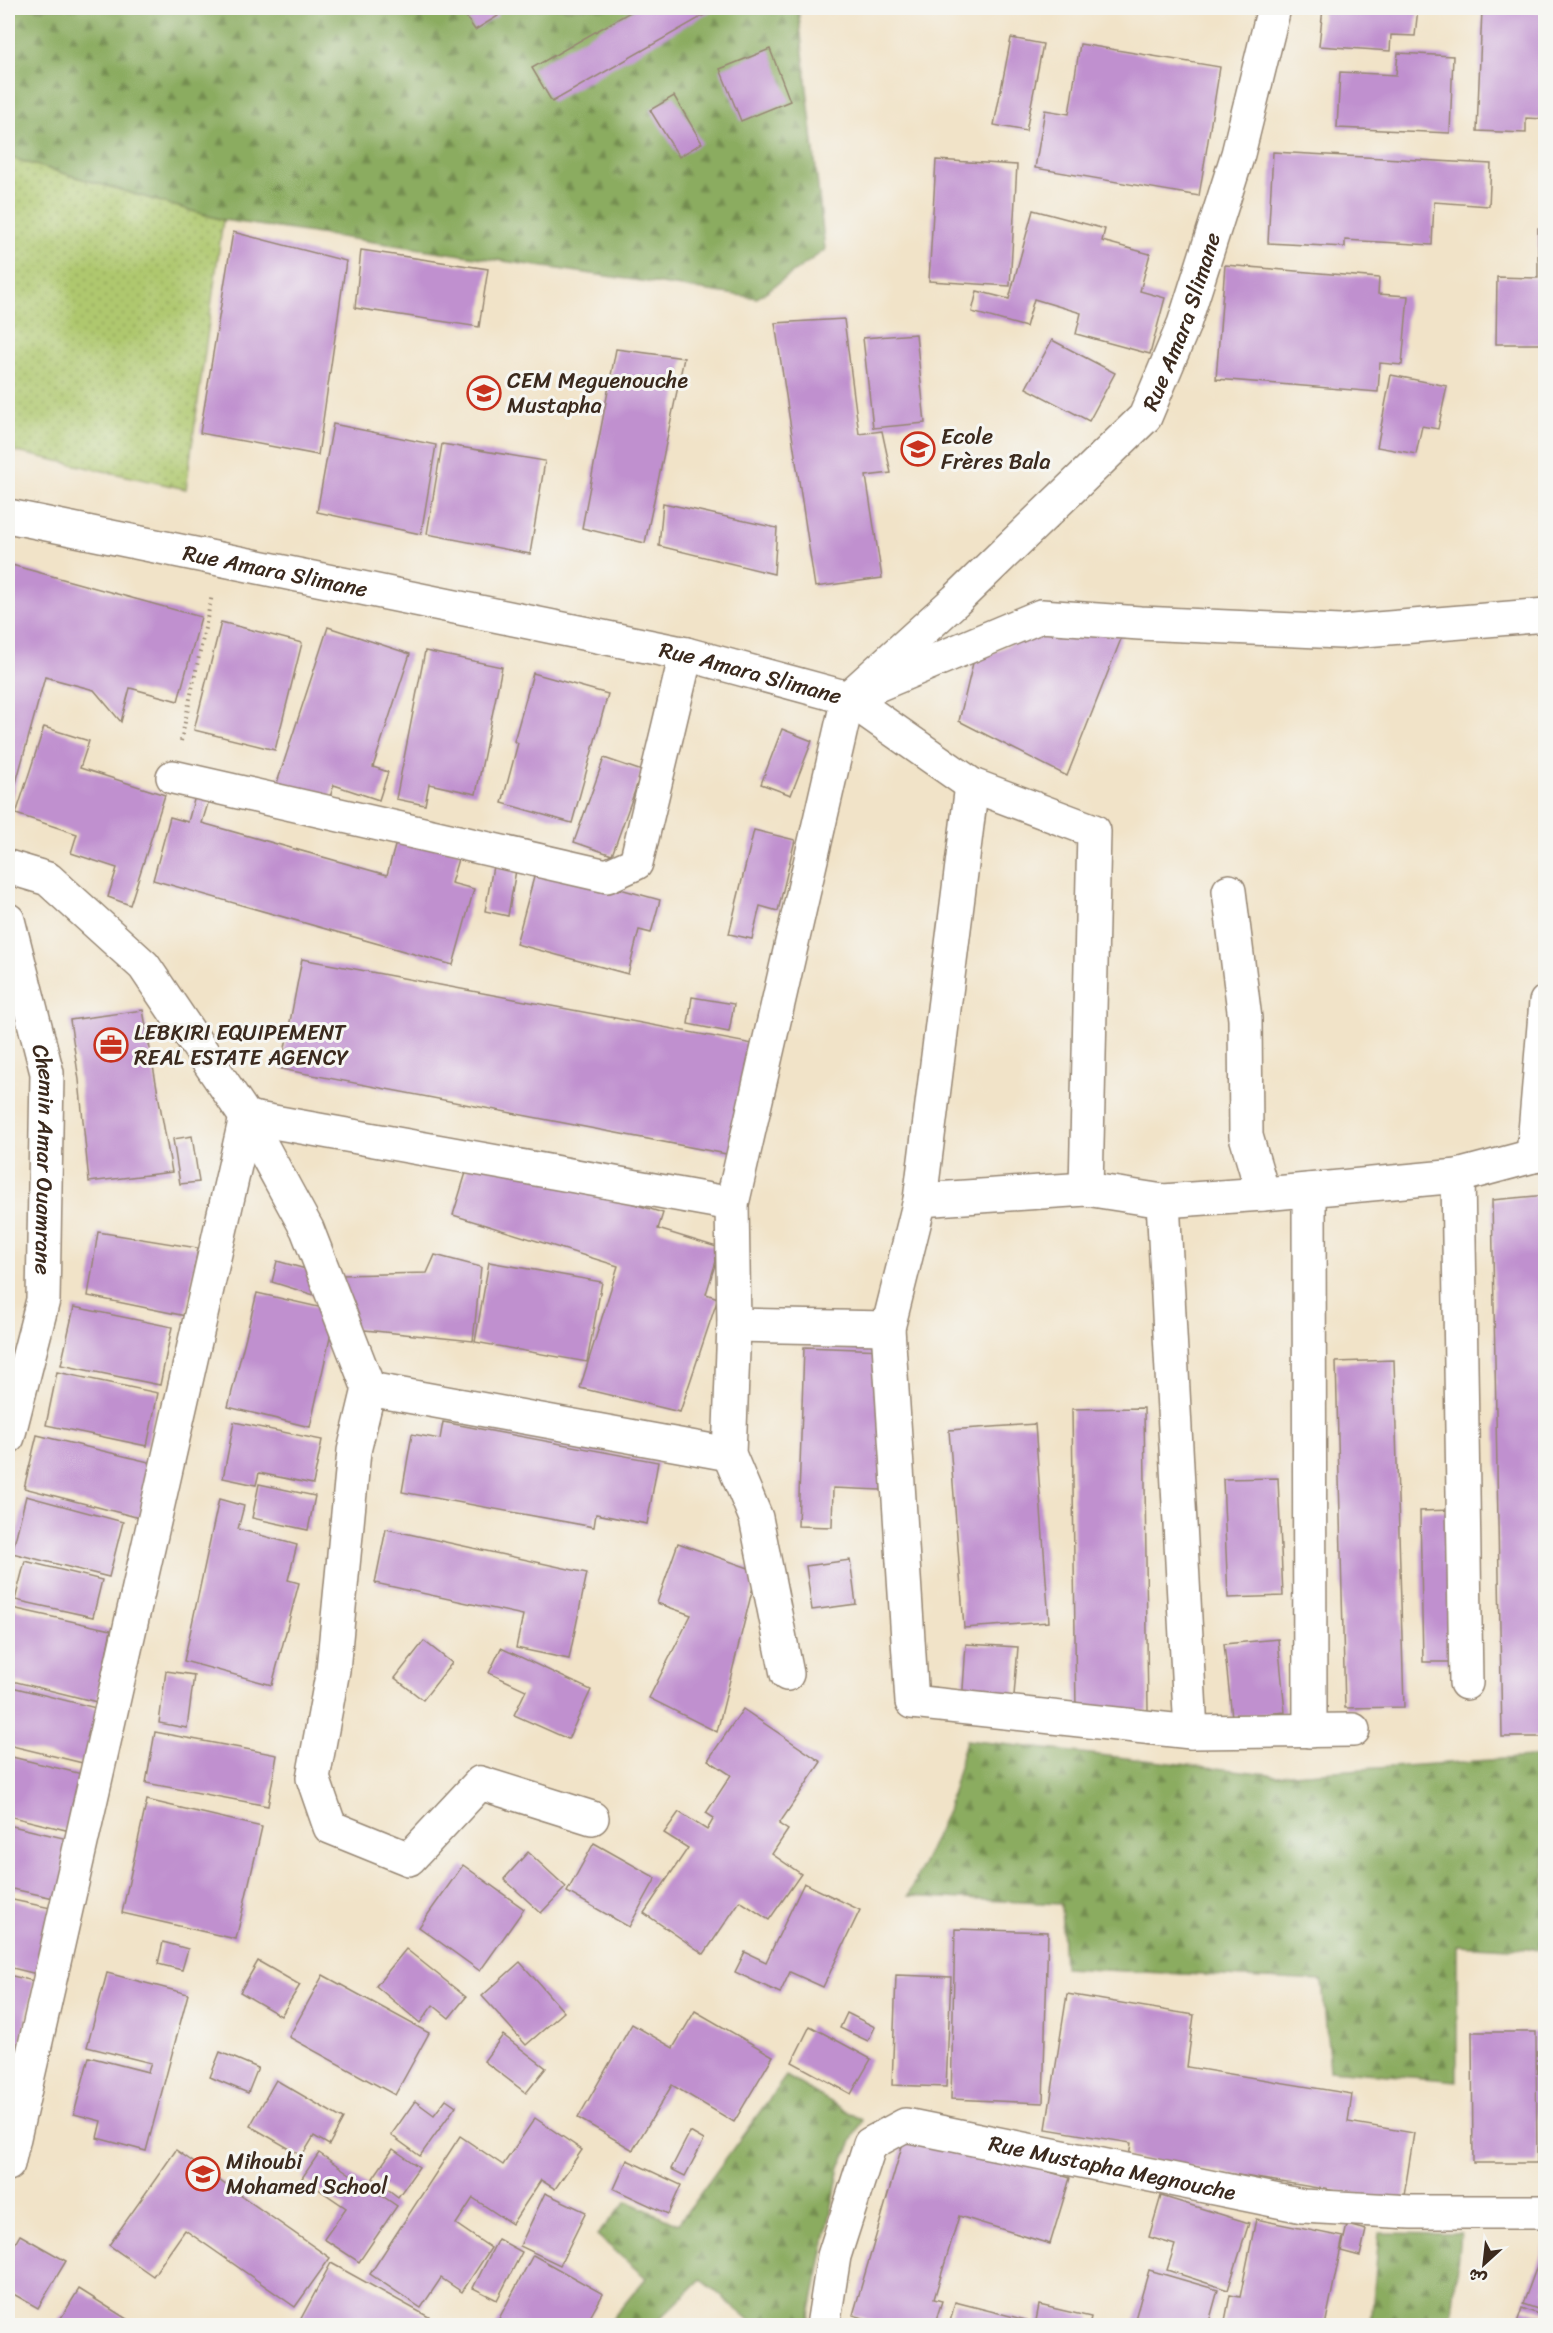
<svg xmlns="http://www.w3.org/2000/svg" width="1553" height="2333" viewBox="0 0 1553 2333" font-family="Sriracha,'Playpen Sans Arabic',sans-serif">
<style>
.grass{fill:url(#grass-dots);stroke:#757946;stroke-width:1.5}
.forest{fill:url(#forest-firs);stroke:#636b40;stroke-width:1.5}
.building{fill:#c090cf}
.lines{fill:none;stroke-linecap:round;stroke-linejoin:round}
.minor-casing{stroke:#968673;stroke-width:36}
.major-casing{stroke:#968673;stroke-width:36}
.path{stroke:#968673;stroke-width:4;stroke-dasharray:1.5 4.5;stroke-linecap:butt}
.minor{stroke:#fff;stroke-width:33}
.major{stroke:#fff;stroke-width:33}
.labels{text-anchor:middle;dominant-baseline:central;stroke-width:6;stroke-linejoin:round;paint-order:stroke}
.street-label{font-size:22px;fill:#3b2a1e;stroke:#f6f6f2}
.poi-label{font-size:22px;fill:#3b2a1e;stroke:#f6f6f2;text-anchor:start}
</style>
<defs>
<pattern id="grass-dots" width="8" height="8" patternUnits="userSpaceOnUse" patternTransform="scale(1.5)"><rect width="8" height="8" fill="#afc86e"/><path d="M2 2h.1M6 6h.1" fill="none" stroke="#90a35a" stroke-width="1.8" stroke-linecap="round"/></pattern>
<pattern id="forest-firs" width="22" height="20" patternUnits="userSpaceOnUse" patternTransform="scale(1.5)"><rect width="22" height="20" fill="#8bac61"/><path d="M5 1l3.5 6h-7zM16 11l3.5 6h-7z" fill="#738c4f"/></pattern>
</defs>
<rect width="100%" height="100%" fill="#f6f6f2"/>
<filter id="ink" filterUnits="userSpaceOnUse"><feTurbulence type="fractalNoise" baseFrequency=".0167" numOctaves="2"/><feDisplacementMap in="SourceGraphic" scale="12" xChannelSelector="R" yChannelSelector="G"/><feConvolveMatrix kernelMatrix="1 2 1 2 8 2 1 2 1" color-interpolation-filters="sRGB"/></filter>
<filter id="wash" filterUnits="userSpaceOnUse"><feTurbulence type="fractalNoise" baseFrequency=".008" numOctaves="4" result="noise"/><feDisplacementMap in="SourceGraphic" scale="24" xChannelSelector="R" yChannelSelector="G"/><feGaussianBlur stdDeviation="1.35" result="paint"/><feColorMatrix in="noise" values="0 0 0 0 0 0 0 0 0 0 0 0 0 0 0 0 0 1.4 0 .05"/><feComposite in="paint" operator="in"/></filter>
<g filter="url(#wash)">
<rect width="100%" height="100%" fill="#f1e3c8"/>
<polygon class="grass" points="8,157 223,220 186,489 8,450"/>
<g class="forest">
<polygon points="8,8 798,8 825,250 757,298 223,220 8,157"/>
<polygon points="966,1740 1278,1775 1545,1756 1545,1950 1457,1945 1457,2081 1330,2070 1322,1981 1064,1968 1061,1904 908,1896 947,1811"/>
<polygon points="786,2076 862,2120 840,2167 808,2325 755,2325 701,2279 654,2325 607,2325 646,2278 597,2235 627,2201 678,2224"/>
<polygon points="1379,2233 1460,2234 1451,2325 1371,2325"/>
</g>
<g id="blocks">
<g class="building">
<polygon points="460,8 493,8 498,16 475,30"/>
<polygon points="637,8 717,8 552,102 532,68"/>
<polygon points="1323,8 1418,8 1415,36 1391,35 1390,51 1319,46"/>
<polygon points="1482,9 1546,12 1546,119 1526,118 1526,133 1477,131"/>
<polygon points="1011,38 1043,44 1026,131 994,125"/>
<polygon points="1080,44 1220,67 1199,196 1035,168 1045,110 1069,114"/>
<polygon points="770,49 790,101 741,121 720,69"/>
<polygon points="1398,53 1453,56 1450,133 1337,128 1340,72 1396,75"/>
<polygon points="674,96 702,143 679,157 650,110"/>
<polygon points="1273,152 1491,164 1489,206 1434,202 1432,245 1345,240 1345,247 1268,243"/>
<polygon points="936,160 1017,165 1010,286 929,281"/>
<polygon points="1033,210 1105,229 1102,241 1150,254 1140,291 1165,298 1150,354 1076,334 1081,313 1034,299 1026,327 972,312 977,291 1009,299"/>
<polygon points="1538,228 1546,228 1546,344 1496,344 1497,277 1538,278"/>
<polygon points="233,232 346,261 318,455 200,433"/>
<polygon points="361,250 488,269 479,327 355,308"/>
<polygon points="1225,265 1379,278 1378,294 1408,296 1402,365 1380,363 1378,392 1216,379"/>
<polygon points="844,319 859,434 882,431 891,473 866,476 882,578 815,587 775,323"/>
<polygon points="916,334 925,423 873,428 863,338"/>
<polygon points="1052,340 1115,373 1089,421 1026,388"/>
<polygon points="616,349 684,358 645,543 582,528"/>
<polygon points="1391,375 1447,386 1438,429 1422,426 1416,454 1377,447"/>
<polygon points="333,424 436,445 421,534 317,512"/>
<polygon points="442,444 545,461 530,554 427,534"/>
<polygon points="663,503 777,528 774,574 659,546"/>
<polygon points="8,564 201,617 178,701 130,688 121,722 94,690 45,677 8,812"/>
<polygon points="221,622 302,643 275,750 194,730"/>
<polygon points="328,627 410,654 373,767 388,772 379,800 334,785 329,800 277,783"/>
<polygon points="1040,629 1123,634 1067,776 959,721 973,663"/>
<polygon points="425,651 502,667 476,794 429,784 425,805 396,799"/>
<polygon points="533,673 608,694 572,823 502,803 518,743 514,741"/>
<polygon points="44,727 89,741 80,768 165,795 130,905 108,897 117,868 71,853 77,834 16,814"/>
<polygon points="782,729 812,741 791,795 761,784"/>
<polygon points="604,758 642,771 612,855 574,842"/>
<polygon points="195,796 209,800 202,823 387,875 398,835 460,852 451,883 474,889 453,965 153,880 170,817 188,822"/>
<polygon points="754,830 795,840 778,911 760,906 752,939 729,934"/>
<polygon points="493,866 516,870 508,916 485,911"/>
<polygon points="537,866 660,900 651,933 639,930 628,974 516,944"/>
<polygon points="302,959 753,1044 732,1155 281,1069"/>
<polygon points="692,997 734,1004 729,1032 688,1024"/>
<polygon points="143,1010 172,1172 89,1182 79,1080 70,1020"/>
<polygon points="192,1136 199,1182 180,1184 173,1139"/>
<polygon points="472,1153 663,1213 658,1229 720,1248 706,1294 718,1298 680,1412 580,1388 618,1266 453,1215"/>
<polygon points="1546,1195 1546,1737 1502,1737 1492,1200"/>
<polygon points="98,1232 198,1248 186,1316 88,1296"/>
<polygon points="435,1255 481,1267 473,1341 355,1329 342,1275 427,1273"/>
<polygon points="277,1261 320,1273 314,1295 272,1282"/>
<polygon points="489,1262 602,1282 587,1362 475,1342"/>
<polygon points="257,1293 336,1311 310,1427 228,1407"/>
<polygon points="74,1307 172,1327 160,1385 61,1365"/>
<polygon points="804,1347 885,1350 881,1490 833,1488 832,1527 798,1526"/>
<polygon points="1394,1360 1404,1707 1345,1708 1336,1362"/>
<polygon points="57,1372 158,1393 147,1446 46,1425"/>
<polygon points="1144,1408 1148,1711 1076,1711 1072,1409"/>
<polygon points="234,1422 322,1440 313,1484 259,1473 256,1485 223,1478"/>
<polygon points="443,1422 658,1462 647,1524 596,1514 594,1527 402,1492 412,1434 440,1439"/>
<polygon points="1035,1424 1049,1622 964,1628 949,1430"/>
<polygon points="37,1435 153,1463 140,1518 24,1488"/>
<polygon points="1278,1478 1283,1596 1228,1598 1223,1479"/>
<polygon points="259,1484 315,1496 308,1530 252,1518"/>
<polygon points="26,1496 123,1522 109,1577 12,1553"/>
<polygon points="219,1499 244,1506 238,1529 297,1545 288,1580 299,1583 272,1685 184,1661"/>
<polygon points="1453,1510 1456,1662 1423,1662 1420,1511"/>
<polygon points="386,1529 587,1573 569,1659 516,1648 523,1615 375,1583"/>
<polygon points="678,1543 757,1571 717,1732 649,1698 691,1615 657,1603"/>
<polygon points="850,1560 856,1604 812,1610 806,1566"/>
<polygon points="25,1561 102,1580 93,1617 15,1600"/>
<polygon points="8,1607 111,1630 97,1702 8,1680"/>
<polygon points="1278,1639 1285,1712 1232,1717 1224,1644"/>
<polygon points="424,1641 452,1663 423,1700 395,1678"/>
<polygon points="966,1644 1018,1647 1013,1708 962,1704"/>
<polygon points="501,1648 591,1690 568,1739 514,1715 526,1690 489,1673"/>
<polygon points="166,1671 194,1675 187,1728 159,1723"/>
<polygon points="8,1686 100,1709 87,1764 8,1745"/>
<polygon points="743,1709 821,1762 779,1824 788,1830 772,1854 801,1874 769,1920 740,1901 704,1954 644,1913 688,1848 664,1833 679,1812 707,1830 714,1818 706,1813 731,1775 708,1760"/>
<polygon points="155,1732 277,1755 268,1806 146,1783"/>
<polygon points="8,1756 82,1774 70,1831 8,1816"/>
<polygon points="147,1800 262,1827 236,1939 122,1913"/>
<polygon points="8,1825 76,1841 63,1900 8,1888"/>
<polygon points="594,1843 656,1878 629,1927 567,1892"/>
<polygon points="528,1852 566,1887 541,1913 504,1879"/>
<polygon points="463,1865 524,1909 480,1971 419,1927"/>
<polygon points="804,1883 860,1910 823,1987 790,1972 780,1993 735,1972 745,1952 766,1962"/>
<polygon points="8,1899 51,1908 37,1974 8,1967"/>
<polygon points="955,1929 1048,1932 1043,2103 951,2099"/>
<polygon points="163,1942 188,1949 182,1970 158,1964"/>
<polygon points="406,1949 466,1997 449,2018 433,2005 420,2023 376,1986"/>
<polygon points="258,1961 300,1985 281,2016 240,1992"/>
<polygon points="520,1962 564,2012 526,2045 482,1996"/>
<polygon points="107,1973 188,1994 146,2151 97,2138 101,2121 74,2114 89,2057 148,2072 151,2063 87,2047"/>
<polygon points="8,1975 34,1981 8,2108"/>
<polygon points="323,1975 429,2033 395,2095 289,2037"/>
<polygon points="896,1975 951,1977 946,2087 892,2085"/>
<polygon points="1067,1994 1194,2015 1187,2067 1352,2094 1348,2122 1414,2133 1403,2202 1129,2157 1131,2143 1046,2129"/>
<polygon points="695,2011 773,2056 734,2122 672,2085 633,2150 578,2118 632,2024 673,2048"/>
<polygon points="847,2013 875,2027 868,2041 840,2028"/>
<polygon points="810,2026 871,2059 851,2094 792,2062"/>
<polygon points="1472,2032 1536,2032 1537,2163 1473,2163"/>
<polygon points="503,2035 546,2068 526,2093 484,2061"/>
<polygon points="220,2052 258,2068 248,2093 210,2077"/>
<polygon points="276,2080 343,2119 329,2145 314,2136 302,2156 250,2126"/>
<polygon points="446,2099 456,2106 420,2156 391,2135 415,2101 434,2115"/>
<polygon points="535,2118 582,2150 555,2189 541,2180 512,2224 473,2198 456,2224 491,2248 462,2292 441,2278 421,2308 370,2274 460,2136 503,2165"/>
<polygon points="907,2129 1070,2178 1050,2244 959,2216 934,2299 942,2301 934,2326 890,2326 853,2315"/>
<polygon points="690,2132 704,2140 685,2176 671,2169"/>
<polygon points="393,2149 419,2167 398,2197 373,2178"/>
<polygon points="176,2150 330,2258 295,2307 185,2230 153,2276 109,2245"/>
<polygon points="319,2153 397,2206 359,2262 324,2239 346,2208 302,2178"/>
<polygon points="627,2160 681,2185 668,2214 614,2189"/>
<polygon points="545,2193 586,2212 560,2265 520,2246"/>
<polygon points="1161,2196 1249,2223 1228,2290 1167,2270 1175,2245 1149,2237"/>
<polygon points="1256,2219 1343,2237 1325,2326 1224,2326 1230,2295 1240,2297"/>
<polygon points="1347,2225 1366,2230 1360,2256 1341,2251"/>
<polygon points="20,2235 66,2261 38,2308 8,2291 8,2256"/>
<polygon points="498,2239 522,2252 497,2300 473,2288"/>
<polygon points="1546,2242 1546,2312 1523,2304"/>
<polygon points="533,2255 603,2294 585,2326 495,2326"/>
<polygon points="331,2263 445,2326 297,2326"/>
<polygon points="1149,2270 1218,2290 1208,2326 1133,2326"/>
<polygon points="79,2289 138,2326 56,2326"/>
<polygon points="955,2302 1030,2321 1029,2326 949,2326"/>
<polygon points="1039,2305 1091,2317 1089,2326 1035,2326"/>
<polygon points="1522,2308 1546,2317 1546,2326 1516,2326"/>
</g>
</g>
</g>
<g filter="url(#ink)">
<use href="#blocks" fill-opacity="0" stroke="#968673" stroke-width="1.5"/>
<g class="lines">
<defs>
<g id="minor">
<path id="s1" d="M 8,516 L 686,654 L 848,698 L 956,600 L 1145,417 L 1184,324 L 1238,154 L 1274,8"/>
<polyline points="870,688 1041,616 1140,623 1340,632 1546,615"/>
<polyline points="848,698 972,785 1094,831 1086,1189"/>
<polyline points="173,777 607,876 636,863 686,654"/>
<polyline points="972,785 920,1200 888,1328 912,1702 1191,1732 1353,1730"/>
<polyline points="8,867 48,879 144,966 246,1117 307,1229 369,1389 354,1451 333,1670 313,1778 330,1827 409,1859 480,1783 592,1818"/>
<polyline points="1229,891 1245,1019 1246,1136 1263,1194"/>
<polyline points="1533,1156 1546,1002"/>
<polyline points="1458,1176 1466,1683"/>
<polyline points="1309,1190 1310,1731"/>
<polyline points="920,1200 1086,1189 1163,1201 1263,1194 1458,1176 1533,1156 1546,1154"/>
<polyline points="1163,1201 1191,1732"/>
<polyline points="734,1325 888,1328"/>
<polyline points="369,1389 729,1454"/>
<polyline points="787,1674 756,1518 729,1454 734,1325 732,1204 848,698"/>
<polyline points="8,2164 246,1117 732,1204"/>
<path id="s2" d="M 823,2326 L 834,2256 L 870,2144 L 905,2125 L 1303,2206 L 1411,2212 L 1546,2212"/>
</g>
<g id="major">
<path id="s3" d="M 8,920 L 47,1073 L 43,1300 L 8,1437"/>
</g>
</defs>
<use href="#minor" class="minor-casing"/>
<use href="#major" class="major-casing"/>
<polyline class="path" points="181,741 212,595"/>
<use href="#minor" class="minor"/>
<use href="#major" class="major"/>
</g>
</g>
<defs>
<symbol id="school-ring" viewBox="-11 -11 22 22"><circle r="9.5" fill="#f6f6f2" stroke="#c8321e" stroke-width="1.5"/><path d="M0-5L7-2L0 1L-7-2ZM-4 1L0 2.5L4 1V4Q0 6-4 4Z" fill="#c8321e"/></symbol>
<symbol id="office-ring" viewBox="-11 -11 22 22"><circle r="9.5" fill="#f6f6f2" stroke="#c8321e" stroke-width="1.5"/><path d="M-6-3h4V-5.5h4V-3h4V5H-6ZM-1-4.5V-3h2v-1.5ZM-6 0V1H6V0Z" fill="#c8321e"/></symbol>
</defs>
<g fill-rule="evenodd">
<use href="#school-ring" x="465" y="374" width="38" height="38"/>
<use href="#school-ring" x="899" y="430" width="38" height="38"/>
<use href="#office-ring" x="92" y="1026" width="38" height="38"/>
<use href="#school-ring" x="184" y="2155" width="38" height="38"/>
</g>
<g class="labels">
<g class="street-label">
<text stroke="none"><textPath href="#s1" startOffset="1371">Rue Amara Slimane</textPath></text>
<text stroke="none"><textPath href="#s1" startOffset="273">Rue Amara Slimane</textPath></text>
<text stroke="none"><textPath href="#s1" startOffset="759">Rue Amara Slimane</textPath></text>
<text stroke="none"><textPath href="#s3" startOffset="244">Chemin Amar Ouamrane</textPath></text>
<text stroke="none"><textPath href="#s2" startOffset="440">Rue Mustapha Megnouche</textPath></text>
</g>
<g class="poi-label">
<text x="507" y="380">CEM Meguenouche<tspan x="507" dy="25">Mustapha</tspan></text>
<text x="941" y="436">Ecole<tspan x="941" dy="25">Frères Bala</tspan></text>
<text x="134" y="1032">LEBKIRI EQUIPEMENT<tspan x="134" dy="25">REAL ESTATE AGENCY</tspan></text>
<text x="226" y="2161">Mihoubi<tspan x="226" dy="25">Mohamed School</tspan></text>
</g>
</g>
<rect width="1553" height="2333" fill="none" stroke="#f6f6f2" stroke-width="30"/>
<g transform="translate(1484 2264) rotate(207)" stroke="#f6f6f2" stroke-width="4.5" paint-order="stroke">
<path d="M0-4.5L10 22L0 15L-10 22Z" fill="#3b2a1e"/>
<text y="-9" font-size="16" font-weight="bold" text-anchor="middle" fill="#3b2a1e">ش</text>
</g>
</svg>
